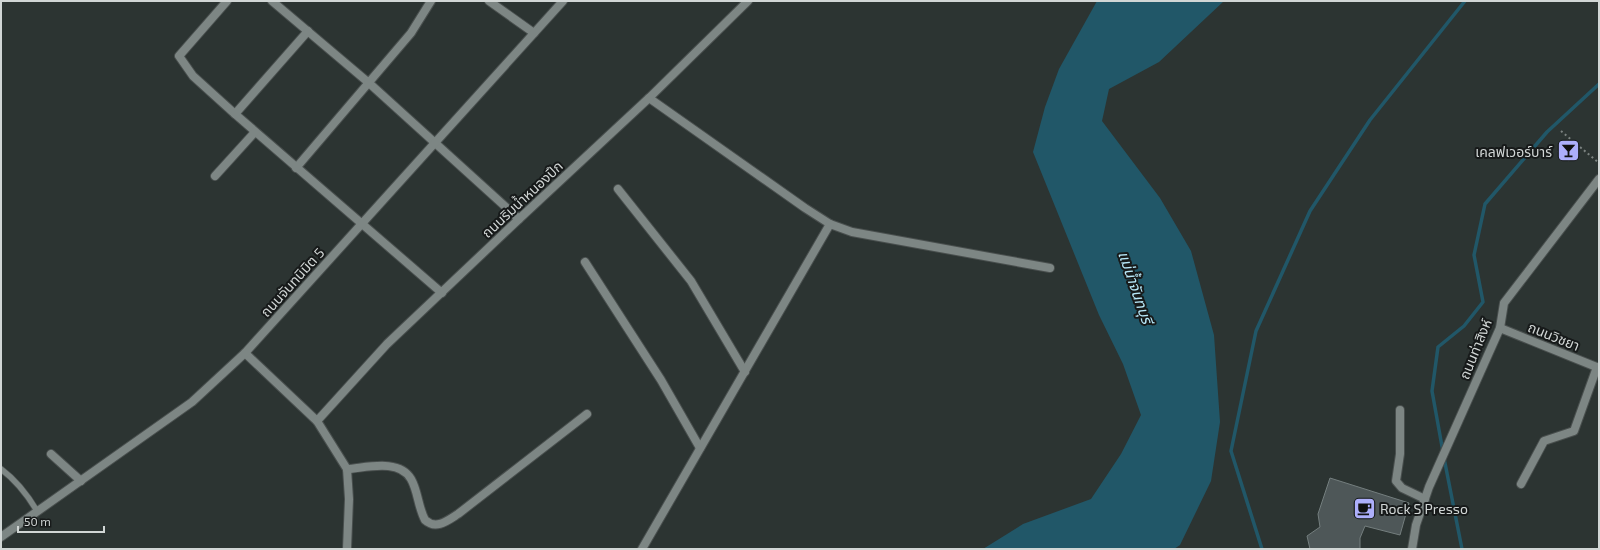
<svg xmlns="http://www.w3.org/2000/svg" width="1600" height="550" viewBox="0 0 1600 550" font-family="'Exo 2','Noto Sans Thai',sans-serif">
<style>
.water{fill:#215768}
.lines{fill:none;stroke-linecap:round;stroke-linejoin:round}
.stream{stroke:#215768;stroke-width:3.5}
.building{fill:#4e5758;stroke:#747e7e}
.lane-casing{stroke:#494f4e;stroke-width:7}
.street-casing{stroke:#494f4e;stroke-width:10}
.path{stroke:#7c8381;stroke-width:2;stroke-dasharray:2 3;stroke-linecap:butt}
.lane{stroke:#7d8684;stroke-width:5.5}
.street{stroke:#7d8684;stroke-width:8}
.labels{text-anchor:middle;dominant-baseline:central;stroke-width:4;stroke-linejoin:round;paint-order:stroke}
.poi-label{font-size:14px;fill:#d1d6d5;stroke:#171a1a;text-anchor:end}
.street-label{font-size:14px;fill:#d1d6d5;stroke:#171a1a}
.water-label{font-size:15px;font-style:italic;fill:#b7e8f9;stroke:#171a1a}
</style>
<rect width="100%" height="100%" fill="#2c3432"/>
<polygon class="water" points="1097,1 1224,1 1159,62 1109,89 1102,121 1160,198 1191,251 1214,335 1220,422 1211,481 1180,545 1174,549 983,549 1023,524 1091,499 1121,454 1141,415 1123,364 1099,315 1033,152 1045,107 1059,69"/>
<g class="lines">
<g class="stream">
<polyline points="1443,452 1432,391 1438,347 1464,326 1483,302 1474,255 1485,204 1547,132 1599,84"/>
<polyline points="1444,458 1462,549"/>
<polyline points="1262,549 1231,451 1256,331 1310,211 1370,120 1465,1"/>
</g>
</g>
<g class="building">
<polygon points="1567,140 1578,149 1569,161 1558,152"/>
<polygon points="1330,478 1409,503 1400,535 1365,526 1360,538 1360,549 1310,549 1307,536 1320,527 1318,514"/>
</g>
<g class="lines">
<defs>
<path id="lane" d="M 1,469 C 17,481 27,494 37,511"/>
<g id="street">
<polyline points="227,1 179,56 193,76 235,114 442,293"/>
<polyline points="272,1 369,83 519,219"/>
<polyline points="489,1 534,33"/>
<polyline points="649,98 805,208 830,224 852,232 1050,268"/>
<polyline points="235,114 308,31"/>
<polyline points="296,168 411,33 431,1"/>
<polyline points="215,176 255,132"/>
<polyline points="618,189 691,281 745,372"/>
<polyline points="585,262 661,380 700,448"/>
<polyline points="1500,328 1599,368"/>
<polyline points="245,353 317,421 347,469 349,499 347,549"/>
<polyline points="1400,410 1400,454 1396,481 1402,488 1425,499"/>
<polyline points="317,421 387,344 519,219 649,98 748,1"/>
<polyline points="51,454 81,481"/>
<path d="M 347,469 C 365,468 399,458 411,479 C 418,491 418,507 425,520 C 436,530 447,521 458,514 L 587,414"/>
<polyline points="1521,484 1544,441 1574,431 1597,367"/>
<polyline points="1,537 192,402 245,353 563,1"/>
<polyline points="642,549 830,224"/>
<polyline points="1412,549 1416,525 1429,487 1500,328 1504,303 1599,179"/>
</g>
</defs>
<use href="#lane" class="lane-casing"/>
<use href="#street" class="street-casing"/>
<polyline class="path" points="1561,131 1599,163"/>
<use href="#lane" class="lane"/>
<use href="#street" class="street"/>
</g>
<defs>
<symbol id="bar-square" viewBox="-11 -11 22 22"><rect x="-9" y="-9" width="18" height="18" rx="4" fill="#adaffb" stroke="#171a1a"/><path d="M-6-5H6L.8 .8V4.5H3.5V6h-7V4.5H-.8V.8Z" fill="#111"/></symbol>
<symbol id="cafe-square" viewBox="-11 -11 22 22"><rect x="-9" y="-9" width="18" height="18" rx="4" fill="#adaffb" stroke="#171a1a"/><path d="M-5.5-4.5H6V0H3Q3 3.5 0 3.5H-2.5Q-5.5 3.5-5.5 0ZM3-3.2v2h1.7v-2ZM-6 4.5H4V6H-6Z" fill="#111"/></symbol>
</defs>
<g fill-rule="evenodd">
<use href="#bar-square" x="1556" y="138" width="25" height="25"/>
<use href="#cafe-square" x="1352" y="496" width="25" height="25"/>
</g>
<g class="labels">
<g class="poi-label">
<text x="1552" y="151">เคลฟเวอร์บาร์</text>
<text x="1380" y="508" text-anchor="start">Rock S Presso</text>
</g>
<g class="street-label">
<text transform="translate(522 199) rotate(-43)">ถนนริมน้ำหนองปึก</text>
<text transform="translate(292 282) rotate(-48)">ถนนจันทนิมิต 5</text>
<text transform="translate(1554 336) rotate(22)">ถนนวิชยา</text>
<text transform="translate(1475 349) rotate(-68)">ถนนท่าสิงห์</text>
</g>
<g class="water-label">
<text transform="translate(1136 287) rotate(71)">แม่น้ำจันทบุรี</text>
</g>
</g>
<rect width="1600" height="550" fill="none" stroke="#d1d6d5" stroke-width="4"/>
<path d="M18 526v6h86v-6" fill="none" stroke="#d1d6d5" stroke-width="2"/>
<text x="24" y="526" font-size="12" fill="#d1d6d5" stroke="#171a1a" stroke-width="3" paint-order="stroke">50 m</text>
</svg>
